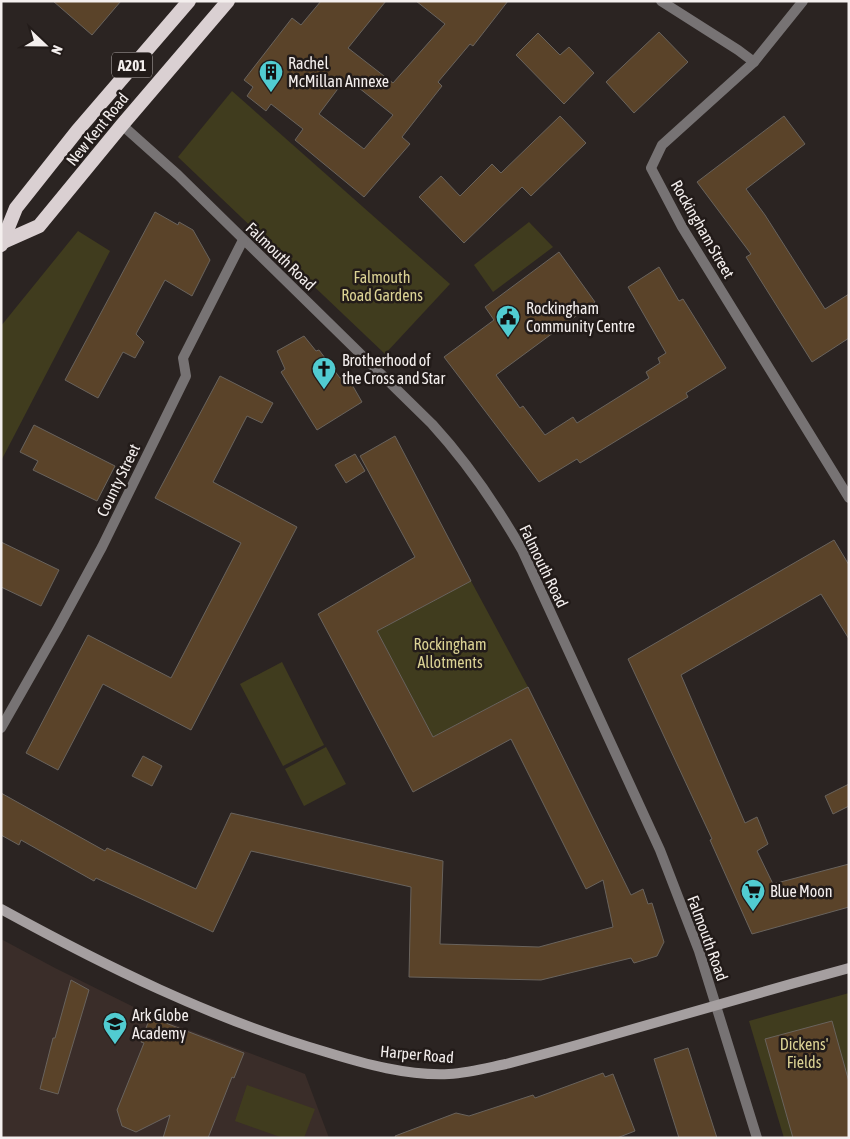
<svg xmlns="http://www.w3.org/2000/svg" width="850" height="1139" viewBox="0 0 850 1139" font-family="'Asap Condensed',sans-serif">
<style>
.built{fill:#3a2d29}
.green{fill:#403c1e}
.building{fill:#5a4329;stroke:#69635d;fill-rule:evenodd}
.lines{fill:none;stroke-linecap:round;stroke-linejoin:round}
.minor{stroke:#777374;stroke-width:10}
.secondary{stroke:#a59fa0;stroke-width:10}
.trunk{stroke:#dad0d2;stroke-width:14}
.labels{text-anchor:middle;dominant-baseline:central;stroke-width:5;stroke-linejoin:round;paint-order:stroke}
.shield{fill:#221b19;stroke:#b5afae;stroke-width:1}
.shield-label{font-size:15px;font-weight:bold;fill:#f4efee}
.poi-label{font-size:16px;fill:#f4efee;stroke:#221b19;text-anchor:start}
.street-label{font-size:16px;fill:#f4efee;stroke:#221b19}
.park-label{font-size:16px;fill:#dbd294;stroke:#221b19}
</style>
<rect width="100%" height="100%" fill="#2b2422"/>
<polygon class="built" points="1,939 55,968 152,1016 305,1074 329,1138 1,1138"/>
<g class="green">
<polygon points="232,91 450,284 385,354 178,157"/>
<polygon points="529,222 553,247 493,292 474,265"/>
<polygon points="78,231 110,251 1,461 1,326"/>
<polygon points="471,581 528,687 433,737 377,631"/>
<polygon points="282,662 324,745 283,766 240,684"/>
<polygon points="326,747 346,784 304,806 285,769"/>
<polygon points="849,993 849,1138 784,1138 749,1021"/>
<polygon points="247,1085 315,1109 304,1138 283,1138 235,1121"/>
</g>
<g class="building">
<polygon points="53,1 121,1 92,35"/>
<path d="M 321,1 L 386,1 L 348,48 L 393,83 L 445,24 L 416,1 L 508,1 L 473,46 L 470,44 L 438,82 L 442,86 L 402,137 L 410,144 L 364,197 L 295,140 L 303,129 L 271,104 L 266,111 L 247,96 L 253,87 L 244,80 L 292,18 L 301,25 ZM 343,82 L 351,88 L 354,84 L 393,115 L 364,149 L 319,114 Z"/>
<polygon points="659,32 688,62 634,113 606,82"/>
<polygon points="538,33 560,55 569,47 594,73 564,104 516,55"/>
<polygon points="560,116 586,143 531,196 522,187 464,243 419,197 441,176 460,196 492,164 501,173"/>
<polygon points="784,116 805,144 746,189 765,215 825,309 849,294 849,338 812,362 746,257 751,254 697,182"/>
<polygon points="155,212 178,225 179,222 193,230 210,260 192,296 165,280 136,334 144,342 135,358 123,352 98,398 65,380"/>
<polygon points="559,252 595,302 496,375 520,408 523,406 545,435 573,417 577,423 649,378 646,372 660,363 658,358 666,353 628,287 659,267 679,301 683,299 726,368 686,393 688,397 580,463 577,459 539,482 444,357 494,320 485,307"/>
<polygon points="304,336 316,351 319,350 340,378 346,374 362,402 317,430 281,372 285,369 277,351"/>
<polygon points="220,376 273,403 262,423 247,416 213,482 297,527 191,730 103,684 58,770 26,753 88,635 171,678 241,543 155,498"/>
<polygon points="34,425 115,466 97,501 33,470 38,461 20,452"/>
<polygon points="395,436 471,581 377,631 433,737 528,687 631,895 643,889 648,904 652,903 664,942 657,956 634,963 631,958 541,980 409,977 411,887 251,851 213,932 96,878 94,881 21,840 19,845 1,835 1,793 105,851 107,848 196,889 231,813 443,861 440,944 539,947 613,927 603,880 586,889 511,739 413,792 318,614 415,557 360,456"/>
<polygon points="355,454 365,471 346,483 335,465"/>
<polygon points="834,540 849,565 849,639 821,594 681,675 745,823 757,817 768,844 757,851 773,884 849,864 849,907 752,934 710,840 712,839 628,659"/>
<polygon points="1,542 59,570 41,606 1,587"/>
<polygon points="143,756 162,766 152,786 132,776"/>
<polygon points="849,784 849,806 833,814 825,796"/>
<polygon points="71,980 89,990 58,1094 40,1089 53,1038 55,1038"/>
<polygon points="150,1017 244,1053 234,1078 232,1077 208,1138 163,1138 170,1115 136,1132 122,1126 117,1110 144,1043 141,1042"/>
<polygon points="832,1021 849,1082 849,1138 793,1138 765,1039"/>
<polygon points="688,1048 717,1138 679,1138 654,1059"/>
<polygon points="603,1073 605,1077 613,1074 635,1131 617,1138 396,1138 395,1136 456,1113 469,1116 533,1095 535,1098"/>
</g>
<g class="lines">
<g class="minor">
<polyline points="661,1 738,50 754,62"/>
<polyline points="803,1 754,62 662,145 651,168 682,227 849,498"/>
<path d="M 122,125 L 178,175 L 432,424 C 465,460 498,508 522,550 L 660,850 L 699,951 L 757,1138"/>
<polyline points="1,728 58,628 102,547 186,376 183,358 243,240"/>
</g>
<path class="secondary" d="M 1,909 C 105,966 212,1019 326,1052 C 365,1064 408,1076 449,1074 C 469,1073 487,1068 506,1064 C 537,1056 567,1048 598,1039 C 681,1015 765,991 849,968"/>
<g class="trunk">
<polyline points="3,242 39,226 122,125 228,1"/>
<polyline points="1,245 16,208 77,131 189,1"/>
</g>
</g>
<defs>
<symbol id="building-pin" viewBox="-11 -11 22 30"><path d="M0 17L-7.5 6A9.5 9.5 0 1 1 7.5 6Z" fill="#51ccd1" stroke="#221b19"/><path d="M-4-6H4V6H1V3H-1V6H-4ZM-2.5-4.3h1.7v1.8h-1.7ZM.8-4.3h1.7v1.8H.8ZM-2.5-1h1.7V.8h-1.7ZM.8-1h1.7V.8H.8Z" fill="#111"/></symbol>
<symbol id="civic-pin" viewBox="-11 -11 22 30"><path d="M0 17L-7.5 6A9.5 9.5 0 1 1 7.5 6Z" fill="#51ccd1" stroke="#221b19"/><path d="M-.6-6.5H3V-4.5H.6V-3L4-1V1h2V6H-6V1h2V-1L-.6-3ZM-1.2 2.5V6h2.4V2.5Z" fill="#111"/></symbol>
<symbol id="church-pin" viewBox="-11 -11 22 30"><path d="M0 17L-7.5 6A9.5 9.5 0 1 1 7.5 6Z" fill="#51ccd1" stroke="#221b19"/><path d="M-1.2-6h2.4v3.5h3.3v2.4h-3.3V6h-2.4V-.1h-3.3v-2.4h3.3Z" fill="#111"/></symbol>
<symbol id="supermarket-pin" viewBox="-11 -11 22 30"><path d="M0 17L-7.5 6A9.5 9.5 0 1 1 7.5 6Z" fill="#51ccd1" stroke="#221b19"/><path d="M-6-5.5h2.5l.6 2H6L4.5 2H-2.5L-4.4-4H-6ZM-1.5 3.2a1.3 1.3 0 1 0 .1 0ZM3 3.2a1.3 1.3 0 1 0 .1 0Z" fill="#111"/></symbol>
<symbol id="school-pin" viewBox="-11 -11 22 30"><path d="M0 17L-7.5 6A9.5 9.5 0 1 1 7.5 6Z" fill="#51ccd1" stroke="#221b19"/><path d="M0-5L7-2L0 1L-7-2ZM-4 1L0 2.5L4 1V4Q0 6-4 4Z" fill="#111"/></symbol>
</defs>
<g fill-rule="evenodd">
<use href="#building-pin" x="257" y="58" width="28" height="38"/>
<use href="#civic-pin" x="494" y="303" width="28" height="38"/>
<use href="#church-pin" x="310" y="355" width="28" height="38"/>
<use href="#supermarket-pin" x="739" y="877" width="28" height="38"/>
<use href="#school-pin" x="101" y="1010" width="28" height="38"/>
</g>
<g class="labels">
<rect class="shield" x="112" y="52.5" width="40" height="25" rx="4"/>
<g class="shield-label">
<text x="132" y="65">A201</text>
</g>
<g class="poi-label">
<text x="288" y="63">Rachel<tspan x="288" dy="18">McMillan Annexe</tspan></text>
<text x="526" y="308">Rockingham<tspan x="526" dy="18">Community Centre</tspan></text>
<text x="342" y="360">Brotherhood of<tspan x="342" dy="18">the Cross and Star</tspan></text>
<text x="770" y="891">Blue Moon</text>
<text x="132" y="1015">Ark Globe<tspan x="132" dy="18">Academy</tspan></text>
</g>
<g class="street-label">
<text transform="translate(97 129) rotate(-51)">New Kent Road</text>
<text transform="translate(703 229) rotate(60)">Rockingham Street</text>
<text transform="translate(281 256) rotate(44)">Falmouth Road</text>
<text transform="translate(118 480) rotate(-64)">County Street</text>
<text transform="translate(544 566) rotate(64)">Falmouth Road</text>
<text transform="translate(708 938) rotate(70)">Falmouth Road</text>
<text transform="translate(417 1054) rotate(5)">Harper Road</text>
</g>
<g class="park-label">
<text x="382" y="277">Falmouth<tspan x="382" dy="18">Road Gardens</tspan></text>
<text x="450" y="644">Rockingham<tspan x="450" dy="18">Allotments</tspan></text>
<text x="804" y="1044">Dickens'<tspan x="804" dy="18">Fields</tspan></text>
</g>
</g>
<rect width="850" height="1139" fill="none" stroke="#f4efee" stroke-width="5"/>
<g transform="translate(45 45) rotate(112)" stroke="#221b19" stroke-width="4" paint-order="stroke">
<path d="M0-4L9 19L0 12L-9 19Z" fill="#f4efee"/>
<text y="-8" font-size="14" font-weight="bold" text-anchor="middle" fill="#f4efee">N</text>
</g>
</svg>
